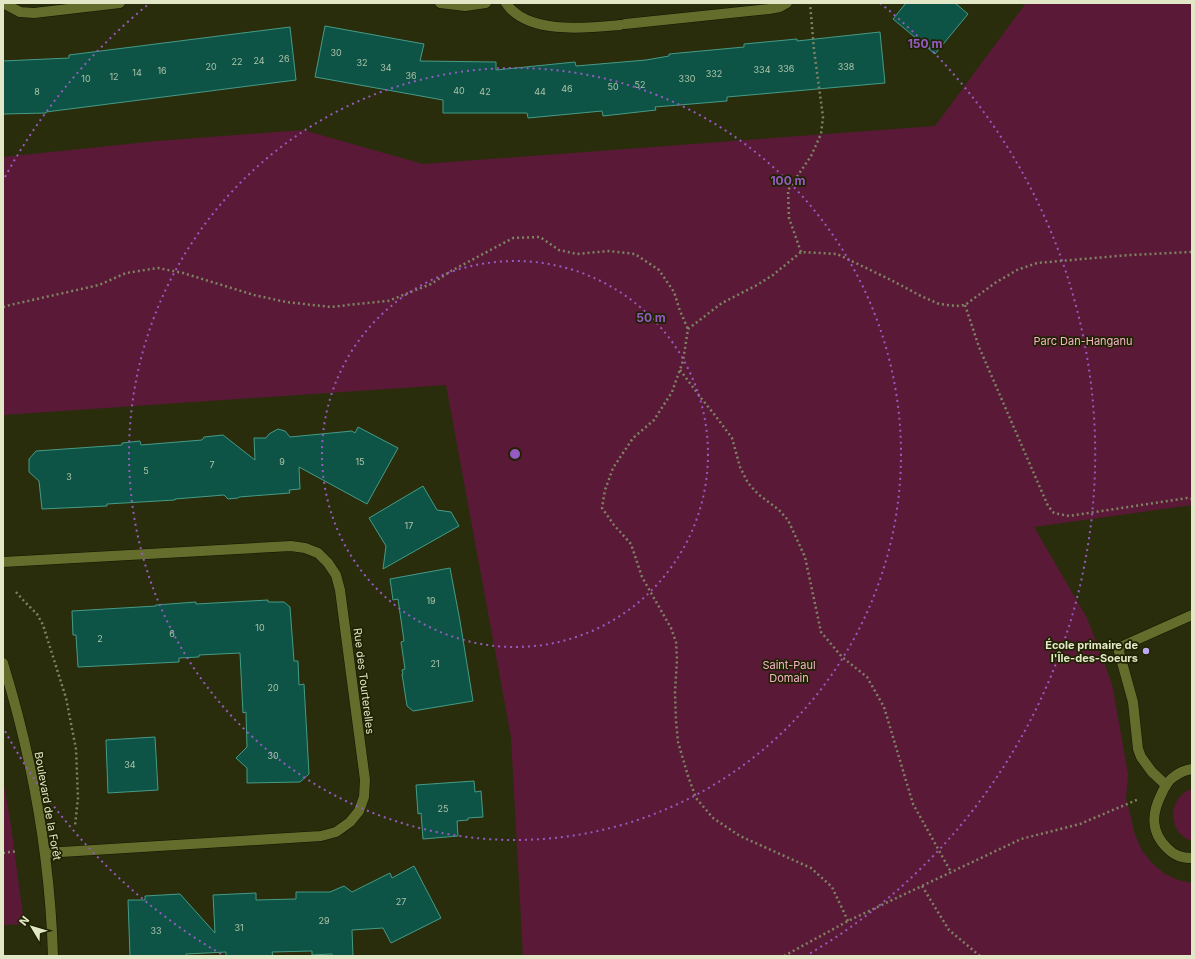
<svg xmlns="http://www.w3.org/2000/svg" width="1195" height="959" viewBox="0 0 1195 959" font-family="Inter,sans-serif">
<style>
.green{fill:#5a1a37}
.building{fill:#0d5447;stroke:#459b87}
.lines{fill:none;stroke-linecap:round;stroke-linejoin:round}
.minor-casing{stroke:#121503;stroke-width:11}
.path{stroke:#7e8362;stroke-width:2.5;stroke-dasharray:2 3;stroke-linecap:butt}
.minor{stroke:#646d2c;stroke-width:10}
.ring{fill:none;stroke:#955bc1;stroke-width:2;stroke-dasharray:2 4}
.poi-dot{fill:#bda9f5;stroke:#1f2302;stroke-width:1.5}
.labels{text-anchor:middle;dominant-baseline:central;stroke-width:3.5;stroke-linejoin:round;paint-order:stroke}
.number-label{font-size:9px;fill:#adc3a7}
.park-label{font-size:11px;fill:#fab3cc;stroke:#1f2302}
.poi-label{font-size:11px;font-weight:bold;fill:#e2e8c7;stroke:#1f2302;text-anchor:end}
.street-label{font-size:11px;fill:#e2e8c7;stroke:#1f2302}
.centre{fill:#955bc1;stroke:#1f2302;stroke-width:2}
.ring-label{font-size:12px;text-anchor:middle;font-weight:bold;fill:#955bc1;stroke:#1f2302;stroke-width:3.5;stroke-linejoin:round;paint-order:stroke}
</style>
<rect width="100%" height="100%" fill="#292d0b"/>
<g class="green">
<polygon points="1026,3 1192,3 1192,505 1034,527 1087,618 1112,684 1128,774 1126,799 1131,817 1134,832 1142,851 1153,864 1165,874 1178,880 1192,883 1192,956 523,956 511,737 446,385 3,415 3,157 157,141 303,130 423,164 935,126"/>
<polygon points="3,780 11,825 24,924 3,925"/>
<path d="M 1192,789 L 1192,841 C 1167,834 1167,796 1192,789 Z"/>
</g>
<g class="building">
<polygon points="906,3 955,3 968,14 935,54 893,19"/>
<polygon points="325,26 424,44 420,61 496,62 496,70 575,62 576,66 646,60 669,56 669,54 744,47 744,44 797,39 797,41 880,32 885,83 727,97 727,101 655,107 656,110 603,116 602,111 528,118 527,113 443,113 443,100 315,77"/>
<polygon points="290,27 296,80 46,112 46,113 3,114 3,61 69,58 69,55"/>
<polygon points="358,427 398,448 367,504 299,467 300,489 289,490 290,493 239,497 238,498 228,499 224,495 175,499 175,500 107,504 107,506 42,509 39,481 29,472 29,459 36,451 122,445 122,443 140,441 141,445 202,440 204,437 223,435 255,460 254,438 266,438 269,434 278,429 285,431 290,437 352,431 355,433"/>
<polygon points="423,486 437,510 451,512 459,526 383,569 386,546 369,518"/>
<polygon points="450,568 460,621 473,701 413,711 407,706 402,674 403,674 402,670 405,669 401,642 404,641 398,599 393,600 390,579"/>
<polygon points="268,600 268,602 284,602 290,607 294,661 298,661 299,685 304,684 309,774 300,782 247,783 247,768 236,758 247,747 246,712 243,713 240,653 199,655 199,657 179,658 179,662 78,667 76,635 73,635 72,611 156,606 156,605 196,602 196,604"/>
<polygon points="155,737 158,790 108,793 106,740"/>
<polygon points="474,781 475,792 481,791 483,817 468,818 468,820 457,821 458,836 423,839 421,813 418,814 416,785"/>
<polygon points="414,866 441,918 391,943 383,928 352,930 353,956 332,956 332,954 312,955 312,951 272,952 273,956 226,956 226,952 186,954 186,956 130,956 128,900 145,900 145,896 180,894 215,933 213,895 256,893 256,900 296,899 296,892 330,892 344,886 352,892 390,873 392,878"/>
</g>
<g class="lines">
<defs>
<g id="minor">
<polyline points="3,3 20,12 34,13 120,3"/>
<polyline points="440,3 465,6 486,3"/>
<path d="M 506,3 C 527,35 587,28 620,25"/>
<polyline points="625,24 769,9 780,7 787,3"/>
<polyline points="3,562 291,546 305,548 318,553 328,563 336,575 340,590 365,780 364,797 359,811 350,822 336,832 321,836 45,853"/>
<path d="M 3,663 C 32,757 50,857 53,956"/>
<path d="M 1192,769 C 1186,770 1180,772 1175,776 C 1168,780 1164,788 1161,795 C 1151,815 1151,832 1167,848 C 1175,856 1182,858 1192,858"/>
<polyline points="1166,785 1152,772 1141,757 1138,749 1133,702 1118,648 1192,615"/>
</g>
</defs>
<use href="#minor" class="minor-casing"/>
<g class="path">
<polyline points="801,252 789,218 788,190 811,156 821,134 823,117 814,50 810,3"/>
<polyline points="965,305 979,347 1048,506 1054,513 1069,516 1187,498 1192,499"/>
<polyline points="3,307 10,305 99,285 126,273 158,268 183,273 254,295 286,302 331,307 357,304 388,301 431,284 451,271 513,238 540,237 559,250 577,254 609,251 635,254 659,270 674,292 680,311 688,329"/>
<polyline points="680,370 701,398 714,414 732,438 740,467 748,483 758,494 779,510 788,520 805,557 821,632 842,657 867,677 884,707 913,804 951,872"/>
<polyline points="16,592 24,601 37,614 43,625 66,698 76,749 78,798 75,826"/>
<polyline points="3,853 18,851"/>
<polyline points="922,886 949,930 980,956"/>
<polyline points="848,921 832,887 811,868 740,836 713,818 696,798 688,776 678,742 676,721 675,693 677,659 676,642 671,628 642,577 631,544 614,525 602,508 605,490 613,468 633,438 654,420 672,392 683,361 688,329 722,303 757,285 773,275 801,252 837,254 891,280 921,296 939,304 956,306 965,305 995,283 1017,270 1037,263 1129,255 1192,252"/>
<polyline points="784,956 848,921 1021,839 1080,824 1139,799"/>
</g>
<use href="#minor" class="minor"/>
</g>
<g class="ring">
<circle cx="515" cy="454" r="193"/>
<circle cx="515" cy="454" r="386"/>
<path d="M221 954A580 580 0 0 1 5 731M5 177A580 580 0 0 1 150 3M880 3A580 580 0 0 1 809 954"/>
</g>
<circle class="poi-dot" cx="1146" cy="651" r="4"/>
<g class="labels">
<g class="number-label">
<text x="336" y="52">30</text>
<text x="284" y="58">26</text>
<text x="259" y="60">24</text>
<text x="237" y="61">22</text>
<text x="362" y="62">32</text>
<text x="211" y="66">20</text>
<text x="846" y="66">338</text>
<text x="386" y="67">34</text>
<text x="786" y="68">336</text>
<text x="762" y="69">334</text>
<text x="162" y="70">16</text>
<text x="137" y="72">14</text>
<text x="714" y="73">332</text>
<text x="411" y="75">36</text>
<text x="114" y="76">12</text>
<text x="86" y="78">10</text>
<text x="687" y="78">330</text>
<text x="640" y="84">52</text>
<text x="613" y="86">50</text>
<text x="567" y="88">46</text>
<text x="459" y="90">40</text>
<text x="37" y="91">8</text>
<text x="485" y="91">42</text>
<text x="540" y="91">44</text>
<text x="282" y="461">9</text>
<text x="360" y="461">15</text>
<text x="212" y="464">7</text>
<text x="146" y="470">5</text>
<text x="69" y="476">3</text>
<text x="409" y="525">17</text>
<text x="431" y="600">19</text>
<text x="260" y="627">10</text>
<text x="172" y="633">6</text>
<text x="100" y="638">2</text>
<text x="435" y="663">21</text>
<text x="273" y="687">20</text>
<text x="273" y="755">30</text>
<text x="130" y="764">34</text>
<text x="443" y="808">25</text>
<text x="401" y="901">27</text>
<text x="324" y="920">29</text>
<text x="239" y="927">31</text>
<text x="156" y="930">33</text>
</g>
<g class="park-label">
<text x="1083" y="341">Parc Dan-Hanganu</text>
<text x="789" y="665">Saint-Paul<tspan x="789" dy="13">Domain</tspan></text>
</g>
<g class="poi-label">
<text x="1138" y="645">École primaire de<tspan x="1138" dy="13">l'Île-des-Soeurs</tspan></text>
</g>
<g class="street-label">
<text transform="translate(364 681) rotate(83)">Rue des Tourterelles</text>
<text transform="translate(48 806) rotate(80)">Boulevard de la Forêt</text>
</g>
</g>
<circle cx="515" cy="454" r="6" class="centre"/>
<g class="ring-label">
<text x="925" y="48">150 m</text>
<text x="788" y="185">100 m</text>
<text x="651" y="322">50 m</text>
</g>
<rect width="1195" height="959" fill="none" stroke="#e2e8c7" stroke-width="8"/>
<g transform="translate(32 927) rotate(308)" stroke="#1f2302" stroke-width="3" paint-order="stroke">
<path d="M0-3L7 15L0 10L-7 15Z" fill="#e2e8c7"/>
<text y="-6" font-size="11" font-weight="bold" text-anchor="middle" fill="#e2e8c7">N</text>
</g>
</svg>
